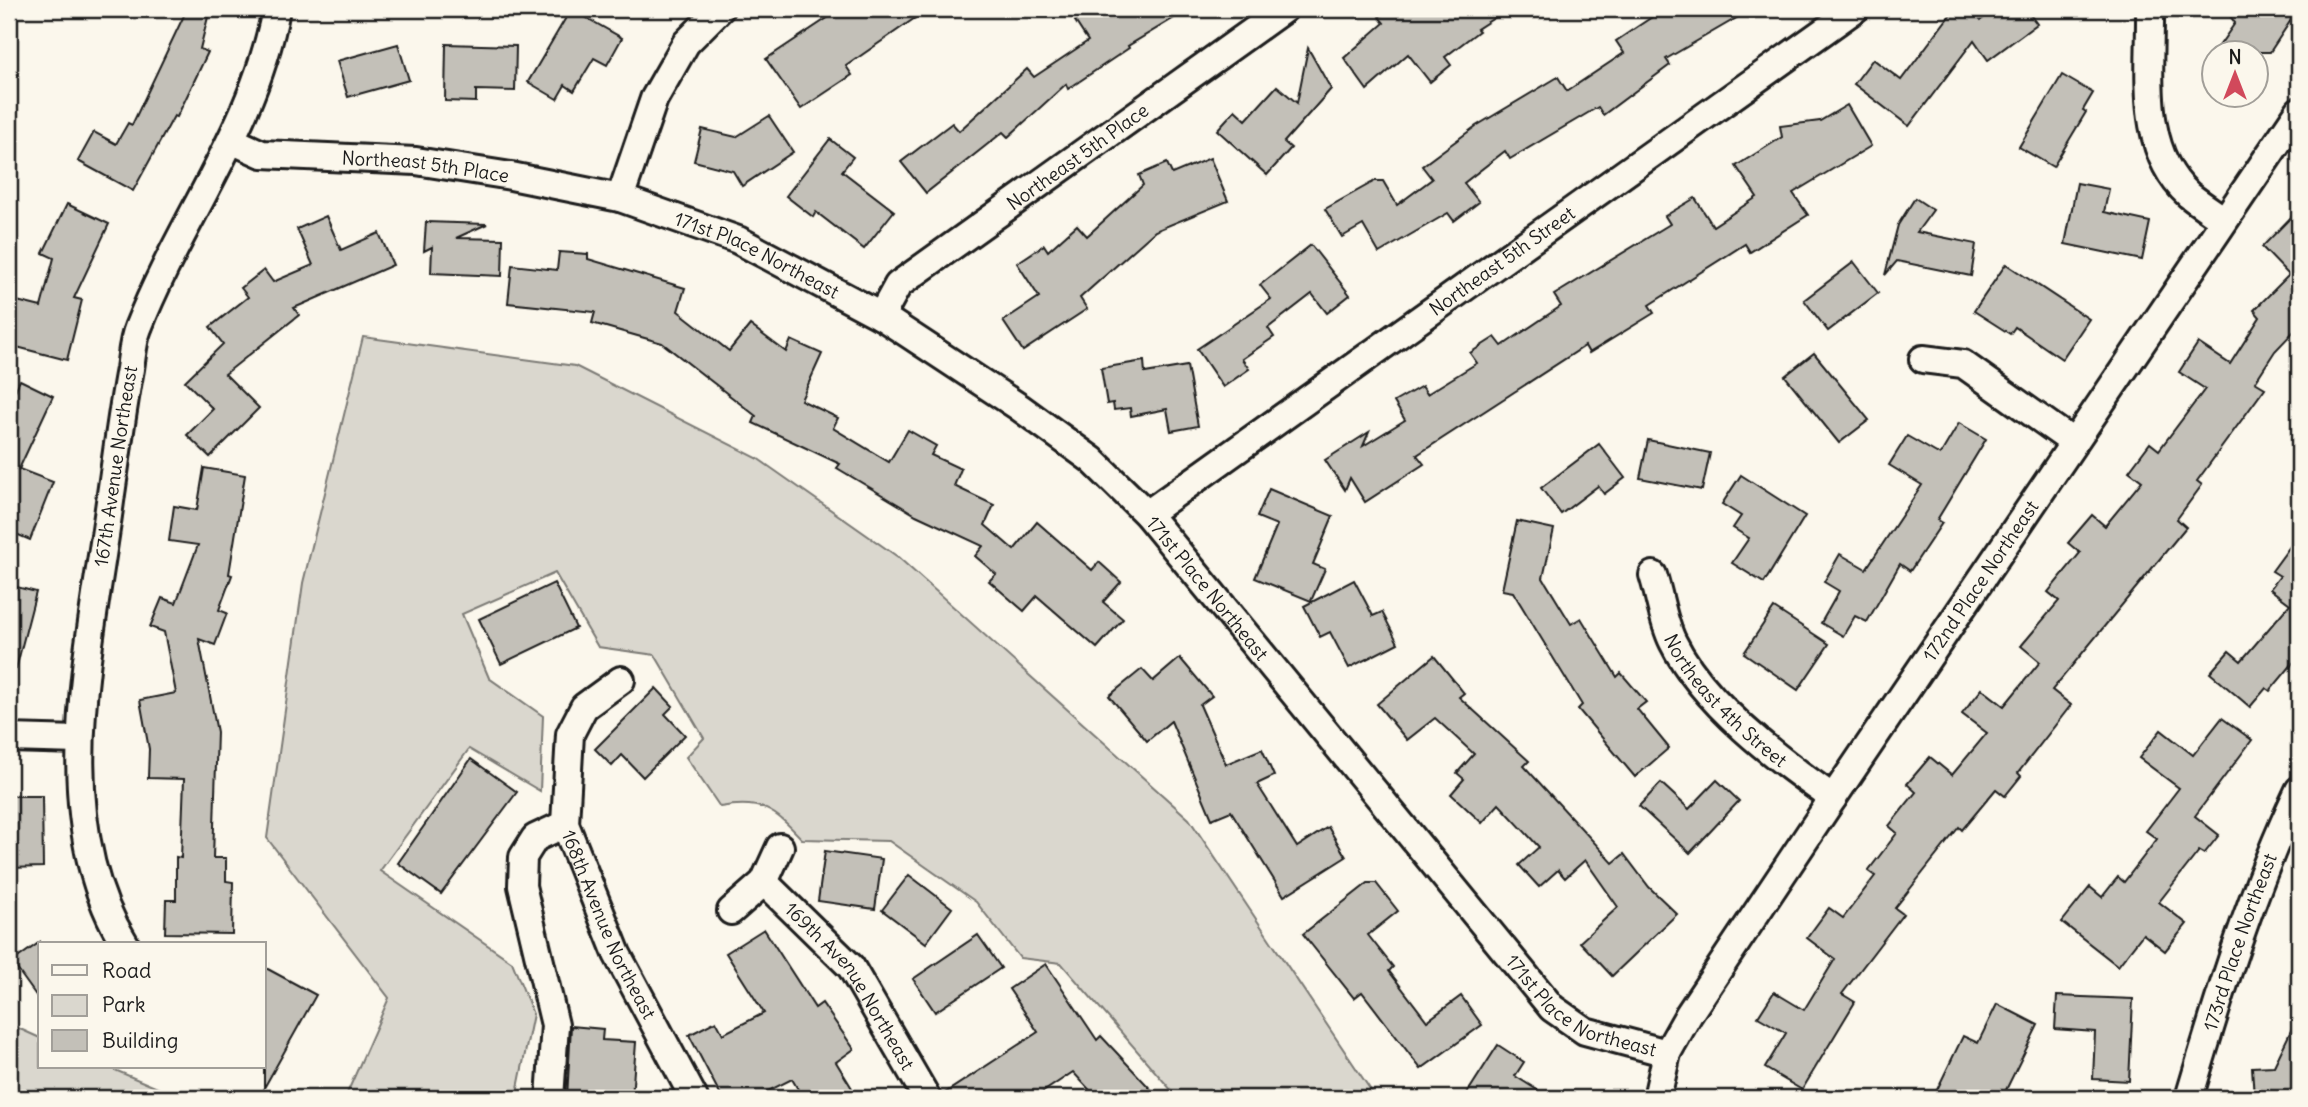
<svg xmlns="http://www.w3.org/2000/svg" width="2308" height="1107" viewBox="0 0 2308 1107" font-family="Delius,sans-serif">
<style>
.green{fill:#dad7ce;stroke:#7b7a75;stroke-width:2}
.building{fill:#c3c0b8;stroke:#1c1c1c;stroke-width:2}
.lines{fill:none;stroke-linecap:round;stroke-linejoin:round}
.minor-casing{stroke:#1c1c1c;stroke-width:32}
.minor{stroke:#fbf7ec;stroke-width:26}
.labels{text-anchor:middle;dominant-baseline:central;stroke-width:7;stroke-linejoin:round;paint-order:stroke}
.street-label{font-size:19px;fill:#1c1c1c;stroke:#fbf7ec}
</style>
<rect width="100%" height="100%" fill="#fbf7ec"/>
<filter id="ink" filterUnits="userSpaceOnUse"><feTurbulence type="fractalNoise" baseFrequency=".0143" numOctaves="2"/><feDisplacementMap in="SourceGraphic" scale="14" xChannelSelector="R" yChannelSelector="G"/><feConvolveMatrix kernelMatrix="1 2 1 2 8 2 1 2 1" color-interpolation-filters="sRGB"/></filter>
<g filter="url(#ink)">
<g class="green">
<path d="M 363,337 L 575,366 L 757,458 L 898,557 L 1189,819 L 1376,1098 L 1178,1098 L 1061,963 L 1020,958 L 976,902 L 889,841 L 802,839 C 775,810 761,799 720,807 L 686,757 L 704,738 L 655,655 L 598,647 L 555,573 L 462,614 L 489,678 L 543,716 L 540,791 L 469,749 L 380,871 L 512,962 L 533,1014 L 516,1098 L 345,1098 L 389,998 L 267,838 L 303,583 Z"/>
<polygon points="9,1024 40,1038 40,1067 108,1067 181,1098 9,1098"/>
</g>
<g class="building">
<polygon points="187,9 210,9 200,49 208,52 177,117 174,116 133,191 78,161 94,132 116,144 128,123 132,125"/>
<polygon points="571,9 622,38 607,65 594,58 574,91 565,85 557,99 528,82"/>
<polygon points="841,9 928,9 846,66 852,75 801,109 766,59"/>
<polygon points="1094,9 1189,9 1128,46 1129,48 1068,89 1066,84 1008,137 1003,132 926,193 901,162 952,123 959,131 1027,69 1034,77 1088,41 1075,21"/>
<polygon points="1390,9 1508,9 1477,29 1479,31 1445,57 1451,65 1430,82 1408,54 1367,90 1344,58 1384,23 1379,17"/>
<polygon points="1664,9 1752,9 1666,59 1670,65 1603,115 1598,107 1510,159 1505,151 1464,183 1479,202 1454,221 1448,213 1379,253 1363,225 1342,237 1325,209 1375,181 1383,181 1397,205 1432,179 1422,166 1476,126 1558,77 1567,91 1624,53 1616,41"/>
<polygon points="1958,9 1972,9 1981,20 1996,9 2026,9 2037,24 1988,60 1974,40 1909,126 1854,84 1873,59 1901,80 1950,15"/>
<polygon points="2225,9 2281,9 2293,17 2270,52 2215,52 2235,23"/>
<polygon points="398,44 409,80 348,97 337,61"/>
<polygon points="446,44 516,46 515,91 476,90 476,102 445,101"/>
<polygon points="1308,48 1331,89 1284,142 1291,148 1267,175 1217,130 1235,110 1246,120 1277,86 1297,103"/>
<polygon points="2062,75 2093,93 2083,110 2086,112 2053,167 2019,147"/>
<polygon points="1847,105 1871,146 1793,193 1808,215 1750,252 1745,244 1649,305 1654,313 1589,353 1585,346 1417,455 1424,464 1365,502 1350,478 1345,490 1325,460 1369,432 1363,446 1405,420 1394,402 1422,386 1427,394 1477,363 1470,353 1495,337 1502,346 1561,306 1554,295 1670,224 1665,216 1695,198 1713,226 1757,197 1736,166 1782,137 1780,126 1820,121"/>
<polygon points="769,116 793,152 742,186 733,171 694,161 702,129 736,137"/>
<polygon points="830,139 853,157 842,171 894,211 864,249 816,212 813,217 786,196"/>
<polygon points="1210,158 1228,201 1155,231 1080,298 1087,309 1023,351 1003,321 1039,297 1017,263 1044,245 1048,251 1077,225 1087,236 1143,185 1139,175 1167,163 1172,174"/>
<polygon points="2077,183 2109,189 2104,212 2150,222 2142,260 2065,244"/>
<polygon points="1915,198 1933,210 1917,232 1976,244 1971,276 1897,261 1885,275 1898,225"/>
<polygon points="67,204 109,224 74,298 82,300 67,360 9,345 17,301 41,307 54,258 43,253"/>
<polygon points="2299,209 2299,326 2275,351 2255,382 2265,388 2197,481 2202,485 2177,519 2186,527 2052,690 2071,705 2018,773 2021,776 2005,796 1996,789 1962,830 1959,827 1895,908 1903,914 1842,994 1855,1002 1802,1090 1765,1068 1786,1033 1758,1017 1774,992 1804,1010 1835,959 1807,938 1829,908 1843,918 1875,876 1868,871 1897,833 1889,826 1916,792 1907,784 1930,757 1952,775 1987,733 1962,714 1982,689 2004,706 2040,662 2021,646 2059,601 2048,592 2080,553 2068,543 2092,515 2105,526 2142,481 2129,471 2150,443 2159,450 2205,389 2179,372 2198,343 2230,364 2260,317 2254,310 2289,275 2262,247"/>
<polygon points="326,216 341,250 379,233 393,265 294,308 299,315 225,374 259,408 210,457 187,435 213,409 185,381 223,344 210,327 248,297 241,288 264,270 273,282 313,265 297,229"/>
<polygon points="426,222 487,224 456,238 503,239 502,276 431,273 432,247 424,251"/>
<polygon points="1311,245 1350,295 1327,313 1312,294 1268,328 1274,337 1242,359 1249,369 1223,387 1197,349 1271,299 1260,285"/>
<polygon points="559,252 588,254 588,259 685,288 678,311 729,351 750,325 786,352 791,340 822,354 801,400 838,418 833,428 889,462 908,430 936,446 931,455 961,469 954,486 994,505 985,525 1014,550 1037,522 1092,570 1099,562 1121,582 1103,602 1123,619 1097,648 1037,596 1024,611 989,581 996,574 975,556 983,546 916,515 837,468 840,464 753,423 756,416 662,343 592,323 595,312 508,303 512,265 557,270"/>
<polygon points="1854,262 1878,293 1828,331 1804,300"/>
<polygon points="2006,264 2089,319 2062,359 2015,327 2010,334 1974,311"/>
<polygon points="1814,353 1869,420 1839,443 1785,376"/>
<polygon points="1144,361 1145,373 1187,366 1198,426 1171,431 1167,409 1131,416 1130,408 1114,410 1113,403 1107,404 1101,368"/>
<polygon points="20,380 53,396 19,469 53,482 30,540 9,531 9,404"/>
<polygon points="1959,423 1986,439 1937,520 1942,523 1910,571 1900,564 1867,622 1855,616 1843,636 1821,623 1839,591 1824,582 1840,554 1866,569 1922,485 1889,465 1907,436 1940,455"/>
<polygon points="1648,440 1710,453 1702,490 1640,478"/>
<polygon points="1599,444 1625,478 1604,494 1598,486 1561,514 1541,488"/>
<polygon points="204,468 245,475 229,574 232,575 219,610 227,613 215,645 199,639 217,732 213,858 226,858 226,881 233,882 232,934 165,933 166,900 176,900 176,857 181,858 184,779 148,778 149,749 140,700 176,693 164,632 150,627 162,598 176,603 198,545 169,541 174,506 197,510"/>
<polygon points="1741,475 1805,516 1764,583 1732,563 1749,538 1733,528 1741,516 1722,504"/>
<polygon points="1269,489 1333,516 1313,564 1325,569 1311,601 1255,578 1277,525 1257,517"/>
<polygon points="1517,521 1554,529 1543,578 1571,624 1581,618 1617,677 1621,673 1646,702 1637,709 1669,748 1635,777 1578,709 1582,705 1513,592 1502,590"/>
<polygon points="2299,534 2299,656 2270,691 2266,688 2250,707 2210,673 2229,651 2241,661 2290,604 2270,589 2280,576 2272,571"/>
<polygon points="1354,580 1373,616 1382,612 1398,643 1349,668 1330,632 1320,637 1304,606"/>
<polygon points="554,583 576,628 501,664 479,619"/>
<polygon points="9,585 36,592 16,669 9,668"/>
<polygon points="1774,608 1829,644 1798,690 1744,653"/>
<polygon points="1434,656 1464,693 1459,697 1529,761 1524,766 1613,863 1624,854 1649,887 1677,914 1612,976 1580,942 1618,907 1585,860 1565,878 1558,870 1539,887 1519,865 1539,847 1499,804 1482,823 1451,794 1464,779 1457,773 1474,754 1435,718 1407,740 1377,704"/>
<polygon points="1180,658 1212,696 1200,705 1226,764 1262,749 1274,776 1257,784 1297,847 1328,827 1346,857 1284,896 1231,811 1212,819 1171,721 1147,741 1109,696 1142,669 1153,681"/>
<polygon points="656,688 673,706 665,714 685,735 643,777 622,755 612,766 595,749"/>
<polygon points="2222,718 2252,740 2195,816 2219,835 2204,854 2199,851 2159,902 2187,924 2165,951 2143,934 2118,966 2062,922 2090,887 2102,897 2118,877 2124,882 2157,839 2146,831 2179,788 2139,758 2161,730 2193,755"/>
<polygon points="471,759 517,792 441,894 398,863"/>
<polygon points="1717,780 1739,801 1690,853 1639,806 1661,783 1689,809"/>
<polygon points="9,796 42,796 43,867 9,868"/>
<polygon points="825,851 882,859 875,909 818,901"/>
<polygon points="909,875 952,908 926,943 882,910"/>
<polygon points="1368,883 1376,883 1398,911 1368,935 1393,967 1389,971 1427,1021 1461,996 1482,1025 1421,1069 1362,992 1354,998 1303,934"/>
<polygon points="764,929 815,1008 822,1003 854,1049 836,1062 858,1098 803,1098 792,1079 754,1098 722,1098 689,1035 716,1021 723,1034 764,1013 726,953"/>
<polygon points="978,935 1001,968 935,1012 913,979"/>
<polygon points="40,942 40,1001 12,962"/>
<polygon points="1046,964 1097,1040 1101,1036 1159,1098 1097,1098 1073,1072 1034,1098 943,1098 942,1095 1038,1032 1009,989"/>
<polygon points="264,967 316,995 264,1088"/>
<polygon points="2057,996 2133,999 2129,1081 2093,1079 2095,1032 2055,1029"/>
<polygon points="1997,1004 2038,1025 2002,1098 1933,1098 1963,1036 1978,1043"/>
<polygon points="2299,1014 2299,1098 2254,1097 2252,1067 2274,1066"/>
<polygon points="571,1026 603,1029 602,1040 636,1042 632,1098 567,1098"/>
<polygon points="1498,1045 1524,1062 1515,1076 1550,1098 1464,1098"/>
</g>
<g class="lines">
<defs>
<g id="minor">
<path d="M 2150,9 C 2151,71 2138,149 2189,195 C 2200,204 2213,212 2224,220"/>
<path id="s1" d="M 231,140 L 262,154 L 416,161 L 511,176 L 620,198 L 738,240 L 881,316 L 1019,407 L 1092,460 L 1147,514 L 1552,1008 L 1585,1031 L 1667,1053 L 1657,1098"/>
<polyline points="620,198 654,99 686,43 720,9"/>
<path id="s2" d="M 881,316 L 898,285 L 1284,9"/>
<polyline points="1923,359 1963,364 2073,442"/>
<path id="s3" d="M 1147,514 L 1855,9"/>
<path id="s4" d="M 1653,575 C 1660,597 1663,622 1673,642 C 1703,703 1778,760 1833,798"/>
<path id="s5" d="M 621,680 L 584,707 L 570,734 L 565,824 L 617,954 L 694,1098"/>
<polyline points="9,738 79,740"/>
<path id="s6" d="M 764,882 L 851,967 L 927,1098"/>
<polyline points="731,911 764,882 780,847"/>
<path id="s7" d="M 125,944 C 45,817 93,634 111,494 C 117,453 122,411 130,369 C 132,356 133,340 138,328 C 180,221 256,123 276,9"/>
<path id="s8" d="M 1667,1053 L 1689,1014 L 1833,798 L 2299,111"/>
<polyline points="550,1098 555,1025 522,886 523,857 535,838 565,824"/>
<path id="s9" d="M 2189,1098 C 2220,993 2252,889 2299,790"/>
</g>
</defs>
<use href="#minor" class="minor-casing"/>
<use href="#minor" class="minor"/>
</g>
</g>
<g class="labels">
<g class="street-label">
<text stroke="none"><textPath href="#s2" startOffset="256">Northeast 5th Place</textPath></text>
<text stroke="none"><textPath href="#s1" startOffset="198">Northeast 5th Place</textPath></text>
<text stroke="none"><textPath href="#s1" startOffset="544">171st Place Northeast</textPath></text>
<text stroke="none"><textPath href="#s3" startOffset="436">Northeast 5th Street</textPath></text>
<text stroke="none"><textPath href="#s7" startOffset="488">167th Avenue Northeast</textPath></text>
<text stroke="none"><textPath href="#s8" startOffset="567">172nd Place Northeast</textPath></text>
<text stroke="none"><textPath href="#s1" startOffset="1111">171st Place Northeast</textPath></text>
<text stroke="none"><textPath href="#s4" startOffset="149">Northeast 4th Street</textPath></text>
<text stroke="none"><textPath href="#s5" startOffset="276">168th Avenue Northeast</textPath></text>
<text stroke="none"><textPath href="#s9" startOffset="164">173rd Place Northeast</textPath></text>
<text stroke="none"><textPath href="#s6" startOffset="136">169th Avenue Northeast</textPath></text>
<text stroke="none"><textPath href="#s1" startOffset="1678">171st Place Northeast</textPath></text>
</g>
</g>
<rect width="2308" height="1107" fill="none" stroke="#fbf7ec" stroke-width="35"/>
<rect x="18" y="18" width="2273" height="1072" fill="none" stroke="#1c1c1c" stroke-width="2.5" filter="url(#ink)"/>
<rect x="38" y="942" width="228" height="126" fill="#fbf7ec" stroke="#a29f99" stroke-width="2"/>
<rect x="52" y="965" width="35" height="10" fill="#fbf7ec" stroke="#a29f99" stroke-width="2"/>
<text x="102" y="978" font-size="21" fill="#1c1c1c">Road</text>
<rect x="52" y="995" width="35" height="21" fill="#dad7ce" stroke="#a29f99" stroke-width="2"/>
<text x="102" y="1012" font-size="21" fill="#1c1c1c">Park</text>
<rect x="52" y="1030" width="35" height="21" fill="#c3c0b8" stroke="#a29f99" stroke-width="2"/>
<text x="102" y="1048" font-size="21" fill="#1c1c1c">Building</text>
<g transform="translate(2235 74)"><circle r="33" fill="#fbf7ec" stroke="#a29f99" stroke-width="2"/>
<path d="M0-5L12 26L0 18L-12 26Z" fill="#d1495b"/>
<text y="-10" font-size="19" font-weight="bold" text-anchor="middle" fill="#1c1c1c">N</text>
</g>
</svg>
